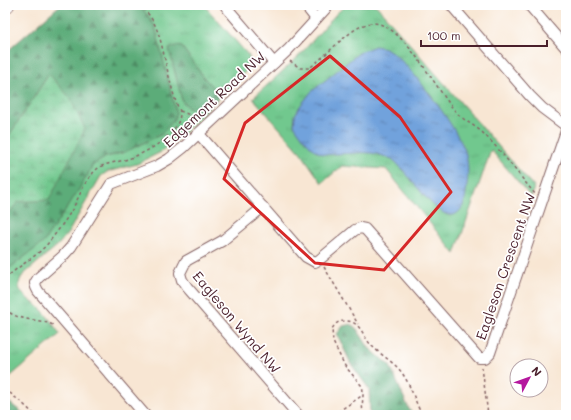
<svg xmlns="http://www.w3.org/2000/svg" width="571" height="420" viewBox="0 0 571 420" font-family="Mali,sans-serif">
<style>
.grass{fill:url(#grass-tufts);stroke:#5e745c}
.forest{fill:url(#forest-firs);stroke:#536652}
.wetland{fill:url(#wetland-marsh);stroke:#5e745c}
.water{fill:url(#water-ripples);stroke:#5e6084}
.lines{fill:none;stroke-linecap:round;stroke-linejoin:round}
.minor-casing{stroke:#876566;stroke-width:12}
.major-casing{stroke:#876566;stroke-width:14}
.path{stroke:#876566;stroke-width:1.5;stroke-dasharray:3 3;stroke-linecap:butt}
.minor{stroke:#fff;stroke-width:10}
.major{stroke:#fff;stroke-width:13}
.marked{fill:none;stroke:#d62828;stroke-width:3;stroke-linejoin:round}
.labels{text-anchor:middle;dominant-baseline:central;stroke-width:3.5;stroke-linejoin:round;paint-order:stroke}
.street-label{font-size:14px;fill:#4a1f2b;stroke:#fff}
</style>
<defs>
<pattern id="grass-tufts" width="24" height="20" patternUnits="userSpaceOnUse"><rect width="24" height="20" fill="#71c88e"/><path d="M3 7l-1-3M5 7V3M7 7l1-3M15 17l-1-3M17 17v-4M19 17l1-3" fill="none" stroke="#63ab7b"/></pattern>
<pattern id="forest-firs" width="22" height="20" patternUnits="userSpaceOnUse"><rect width="22" height="20" fill="#5cac79"/><path d="M5 1l3.5 6h-7zM16 11l3.5 6h-7z" fill="#4e8b63"/></pattern>
<pattern id="wetland-marsh" width="20" height="14" patternUnits="userSpaceOnUse"><rect width="20" height="14" fill="#71c88e"/><path d="M1 5h8M5 5V1M11 12h8M15 12V8" fill="none" stroke="#63ab7b"/></pattern>
<pattern id="water-ripples" width="26" height="14" patternUnits="userSpaceOnUse"><rect width="26" height="14" fill="#71a2dc"/><path d="M2 4q2-2 4 0t4 0M15 11q2-2 4 0t4 0" fill="none" stroke="#5f83b3"/></pattern>
</defs>
<rect width="100%" height="100%" fill="#fff"/>
<filter id="ink" filterUnits="userSpaceOnUse"><feTurbulence type="fractalNoise" baseFrequency=".025" numOctaves="2"/><feDisplacementMap in="SourceGraphic" scale="8" xChannelSelector="R" yChannelSelector="G"/><feConvolveMatrix kernelMatrix="1 2 1 2 8 2 1 2 1" color-interpolation-filters="sRGB"/></filter>
<filter id="wash" filterUnits="userSpaceOnUse"><feTurbulence type="fractalNoise" baseFrequency=".012" numOctaves="4" result="noise"/><feDisplacementMap in="SourceGraphic" scale="16" xChannelSelector="R" yChannelSelector="G"/><feGaussianBlur stdDeviation="0.9" result="paint"/><feColorMatrix in="noise" values="0 0 0 0 0 0 0 0 0 0 0 0 0 0 0 0 0 1.4 0 .05"/><feComposite in="paint" operator="in"/></filter>
<g filter="url(#wash)">
<rect width="100%" height="100%" fill="#f8e6d3"/>
<g class="grass">
<path d="M 137,5 L 204,5 L 249,56 L 249,68 L 175,142 L 161,152 L 137,164 L 107,172 L 101,176 L 68,233 L 58,245 L 23,275 C 10,292 32,300 41,309 C 48,316 54,326 60,334 L 5,381 L 5,273 L 93,165 L 106,157 L 125,152 L 157,38 C 154,23 149,14 137,5 Z"/>
<polygon points="346,5 376,5 534,187 531,197 491,150 455,254 386,169 342,166 322,183 301,153 253,98 298,57 336,14"/>
</g>
<g class="forest">
<polygon points="60,5 137,5 144,11 155,26 176,113 174,119 162,134 125,152 106,157 93,165 78,191 44,242 10,268 5,273 5,219 18,202 49,74 5,142 5,53"/>
<path d="M 176,46 L 182,47 L 205,79 L 219,93 C 215,104 208,108 198,112 L 188,108 L 182,101 L 169,49 Z"/>
<polygon points="351,324 357,329 369,348 390,366 409,409 414,415 370,415 369,389 351,364 337,334 343,326"/>
<polygon points="5,399 25,415 5,415"/>
</g>
<polygon class="wetland" points="49,74 70,98 85,129 49,200 18,202 5,219 5,142"/>
<path class="water" d="M 375,46 C 379,47 384,47 387,49 C 407,59 461,133 466,154 C 469,167 468,180 466,193 C 465,201 462,213 453,215 C 436,219 406,169 392,159 C 389,158 386,157 383,156 C 368,150 352,154 335,154 C 332,154 327,155 323,154 C 312,152 300,134 294,125 L 295,115 L 300,106 L 311,92 L 360,52 Z"/>
</g>
<g filter="url(#ink)">
<g class="lines">
<defs>
<g id="minor">
<polyline points="225,5 227,8 274,63"/>
<polyline points="305,5 316,19"/>
<polyline points="451,5 530,96 542,108 566,126"/>
<polyline points="529,5 566,48"/>
<polyline points="199,134 306,257 315,262 319,260 355,230 360,228 365,229 479,358 485,358 490,353 566,131"/>
<polyline points="263,207 222,241 186,261 180,273 182,280 187,287 298,415"/>
<polyline points="145,415 38,291 36,287 35,283 38,278 63,256 71,247 111,184 157,166 169,159 183,148 288,50 329,5"/>
</g>
<polyline id="major" points="5,8 8,5"/>
</defs>
<use href="#minor" class="minor-casing"/>
<use href="#major" class="major-casing"/>
<g class="path">
<path d="M 290,61 L 300,68 L 309,68 C 326,57 353,23 373,23 C 403,23 437,91 456,112 C 464,121 476,126 484,134 C 503,153 519,175 535,194"/>
<polyline points="180,111 190,115 198,122"/>
<polyline points="324,267 358,324"/>
<path d="M 5,279 C 19,265 37,257 49,242 C 56,233 64,223 70,213 C 79,199 84,180 97,169 C 104,163 119,162 128,159 C 146,153 180,135 180,113 C 180,109 177,106 176,102 C 172,90 169,77 166,64 C 161,43 158,19 139,5"/>
<path d="M 5,309 C 20,323 38,317 55,326"/>
<polyline points="482,367 488,415"/>
<polyline points="5,389 21,402 35,415"/>
<polyline points="333,415 363,395"/>
<path d="M 364,415 C 360,405 365,396 362,386 L 345,366 L 333,342 L 332,329 C 335,324 338,321 344,321 C 361,320 362,336 372,346 C 380,354 390,360 398,368 C 410,381 414,400 422,415"/>
</g>
<use href="#minor" class="minor"/>
<use href="#major" class="major"/>
</g>
</g>
<path class="marked" d="M 330,56 L 400,117 L 451,192 L 384,270 L 315,263 L 224,179 L 245,123 Z"/>
<g class="labels">
<g class="street-label">
<text transform="translate(214 99) rotate(-43)">Edgemont Road NW</text>
<text transform="translate(505 266) rotate(-71)">Eagleson Crescent NW</text>
<text transform="translate(237 322) rotate(50)">Eagleson Wynd NW</text>
</g>
</g>
<rect width="571" height="420" fill="none" stroke="#fff" stroke-width="20"/>
<g transform="translate(529 378) rotate(49)"><circle r="19" fill="#ffffff" stroke="#b7a5aa"/>
<path d="M0-3L7 15L0 10L-7 15Z" fill="#b5179e"/>
<text y="-6" font-size="11" font-weight="bold" text-anchor="middle" fill="#4a1f2b">N</text>
</g>
<path d="M421 40v6h126v-6" fill="none" stroke="#4a1f2b" stroke-width="2"/>
<text x="427" y="40" font-size="12" fill="#4a1f2b" stroke="#ffffff" stroke-width="3" paint-order="stroke">100 m</text>
</svg>
